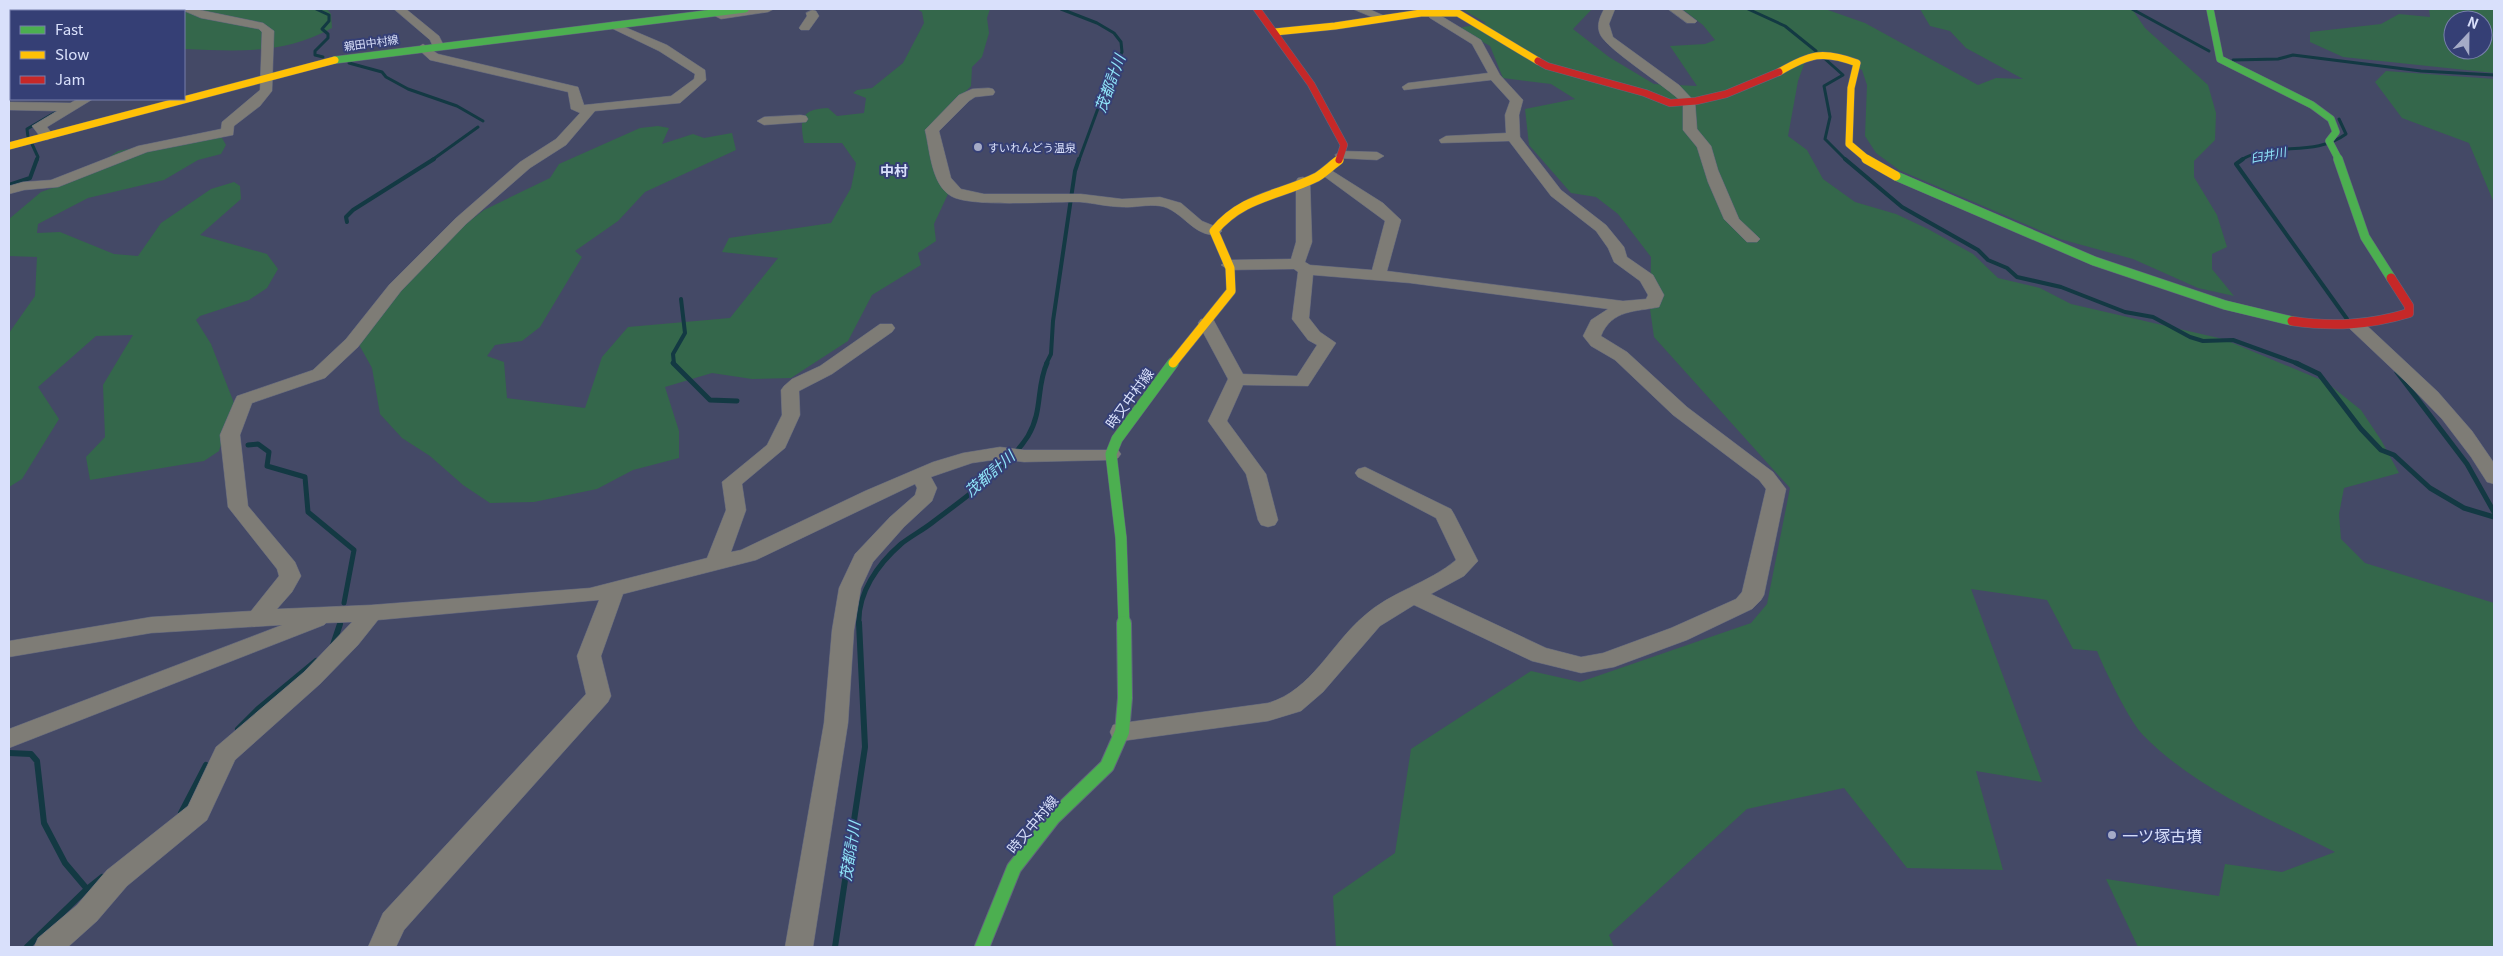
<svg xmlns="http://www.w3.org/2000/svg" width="2503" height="956" viewBox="0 0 2503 956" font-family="Georgia,'Noto Sans JP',serif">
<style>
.green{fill:#34674b;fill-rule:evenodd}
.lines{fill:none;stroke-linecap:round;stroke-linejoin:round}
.stream-far3{stroke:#133943;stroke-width:3}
.stream-far2{stroke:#133943;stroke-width:4}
.stream-far1{stroke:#133943;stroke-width:5}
.stream{stroke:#133943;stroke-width:6}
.street-casing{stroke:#61667e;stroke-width:1}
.fast-far3-casing{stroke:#61667e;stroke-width:8}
.fast-far2-casing{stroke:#61667e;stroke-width:10}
.fast-far1-casing{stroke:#61667e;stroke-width:12}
.fast-casing{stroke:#61667e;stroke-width:16}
.slow-far1-casing{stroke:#61667e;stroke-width:8}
.slow-casing{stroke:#61667e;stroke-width:10}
.jam-far1-casing{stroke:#61667e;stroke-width:8}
.jam-casing{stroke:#61667e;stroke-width:10}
.street{fill:#7e7c76;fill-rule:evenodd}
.fast-far3{stroke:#4caf50;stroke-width:7}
.fast-far2{stroke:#4caf50;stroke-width:9}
.fast-far1{stroke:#4caf50;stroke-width:11}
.fast{stroke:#4caf50;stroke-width:14}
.slow-far1{stroke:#ffc107;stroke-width:7}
.slow{stroke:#ffc107;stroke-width:9}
.jam-far1{stroke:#c62828;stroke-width:7}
.jam{stroke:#c62828;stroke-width:9}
.poi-dot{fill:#a5abc7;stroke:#353f75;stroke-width:2}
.labels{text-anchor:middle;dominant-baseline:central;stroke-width:4;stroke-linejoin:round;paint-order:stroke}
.far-street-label{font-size:11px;fill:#d9e0fb;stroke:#353f75}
.far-poi-label{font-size:11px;fill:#d9e0fb;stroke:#353f75;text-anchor:start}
.far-water-label{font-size:12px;font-style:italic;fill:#90e6fa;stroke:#353f75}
.far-quarter-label{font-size:14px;font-weight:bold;fill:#d9e0fb;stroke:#353f75}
.street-label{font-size:14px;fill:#d9e0fb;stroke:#353f75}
.water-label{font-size:15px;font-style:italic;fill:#90e6fa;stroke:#353f75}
.near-poi-label{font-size:16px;fill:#d9e0fb;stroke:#353f75;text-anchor:start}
</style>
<rect width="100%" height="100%" fill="#444966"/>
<g class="green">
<path d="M 74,9 L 327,9 L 331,14 L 332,28 C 283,55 237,51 184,49 L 184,11 L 77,11 Z"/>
<path d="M 917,9 L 990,9 L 987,18 L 989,33 L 982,57 L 972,67 L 971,86 L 928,130 L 948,194 L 934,224 L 936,241 L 918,253 L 921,265 L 872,295 L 848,341 L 791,378 L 752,379 L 712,373 L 665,387 L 679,431 L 679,458 L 633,470 L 597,489 L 534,502 L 490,503 L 463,485 L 430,456 L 402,438 L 380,414 L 372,368 L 357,341 L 413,274 L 454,233 L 484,210 L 550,178 L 559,164 L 640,128 L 658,126 L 669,128 L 662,144 L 693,134 L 704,138 L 732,133 L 736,150 L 645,192 L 618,221 L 575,251 L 582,257 L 540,327 L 522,341 L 495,345 L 487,356 L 504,362 L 507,398 L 585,408 L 602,357 L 628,327 L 730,318 L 778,258 L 722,252 L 729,238 L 831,223 L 851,188 L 856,163 L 842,143 L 804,143 C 799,118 802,109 828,108 L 837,116 L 864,113 L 866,98 L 853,93 L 857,90 L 872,88 L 903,63 L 924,23 L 922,12 Z"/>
<path d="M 1466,9 L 1592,9 L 1573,29 L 1609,57 L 1654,84 L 1697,86 L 1670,46 L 1705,44 L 1715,40 L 1703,25 L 1682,9 L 1825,9 L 1865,23 L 1978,85 L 1996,78 L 2023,79 L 1966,48 L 1950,31 L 1930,26 L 1920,9 L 2132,9 L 2145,28 L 2208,85 L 2216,113 L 2215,140 L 2194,161 L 2194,177 L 2217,215 L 2227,247 L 2212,254 L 2212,269 L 2234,296 L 2198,288 L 2133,259 L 2060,239 L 1899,170 L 1876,153 L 1865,136 L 1867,85 L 1862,70 L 1832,57 L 1806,59 L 1798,81 L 1788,136 L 1807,150 L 1823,179 L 1855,202 L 1896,214 L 1928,229 L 1973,254 L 1998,278 L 2040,288 L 2071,304 L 2223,339 L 2326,382 L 2361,410 L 2381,440 L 2399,473 L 2344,488 L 2339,514 L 2341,539 L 2365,563 L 2494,603 L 2494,947 L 2138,947 L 2106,879 L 2219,896 L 2225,864 L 2282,872 L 2335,852 C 2268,818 2196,789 2143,735 C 2130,722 2104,669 2097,651 L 2073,649 L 2047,600 L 1971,589 L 2042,782 L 1976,771 L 2003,870 L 1907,868 L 1844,788 L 1747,809 L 1609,935 L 1614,947 L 1336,947 L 1333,896 L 1395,853 L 1411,749 L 1531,671 L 1580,682 L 1751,623 L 1767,604 L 1790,488 L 1654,337 L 1650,309 L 1651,257 L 1618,214 L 1596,197 L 1571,193 L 1529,145 L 1525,109 L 1575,99 L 1551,84 L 1503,78 L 1490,46 L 1458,28 L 1486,23 L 1465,11 Z"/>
<path d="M 2429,9 L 2494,9 L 2494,73 L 2343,57 L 2310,42 L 2310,32 L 2381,24 L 2399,14 L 2430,17 ZM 2453,20 L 2483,20 L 2483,50 L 2453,50 Z"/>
<polygon points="2386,71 2494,79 2494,203 2469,143 2402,118 2375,82"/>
<polygon points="208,134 222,138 226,145 221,154 198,160 164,180 88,198 38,224 37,233 60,232 114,254 138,256 161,223 211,189 234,182 240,186 241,199 200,235 267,254 278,269 267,288 249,300 200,316 196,320 211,344 234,403 219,451 204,461 90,480 86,457 105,437 103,385 133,335 96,336 38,387 59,419 22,479 9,487 9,333 35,296 37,257 9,256 9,219 41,192 75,180 118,151"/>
</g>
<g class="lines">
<g class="stream-far3">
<polyline points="316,9 329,15 329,21 322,29 328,34 328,38 315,51 315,55 323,57"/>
<polyline points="1061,9 1097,23 1114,33 1121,42 1122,52 1107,84 1079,160"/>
<polyline points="1748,9 1785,26 1816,51"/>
<polyline points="2132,9 2209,51"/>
<polyline points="21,11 25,9"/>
<polyline points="1824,58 1843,75 1824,86 1830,117 1825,139 1846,160"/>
<polyline points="2233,60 2278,59 2293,55 2421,71 2494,75"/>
<polyline points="349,63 382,72 386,77 408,89 457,106 483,121"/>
<polyline points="28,137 27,129 56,112"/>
<polyline points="32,144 38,157 37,160"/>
<polyline points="432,160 478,127"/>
<path d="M 2241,160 C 2273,140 2313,158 2346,134 L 2339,119"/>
</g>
<g class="stream-far2">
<polyline points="1845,159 1902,207 1978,250 1988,260 2007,268 2017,277 2061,287 2125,312 2153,317 2190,337 2203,341 2233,340 2299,364"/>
<polyline points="2243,159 2236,164 2347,319"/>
<polyline points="9,185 30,178 37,159"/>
<polyline points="347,222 346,217 353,210 434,159"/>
<polyline points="674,364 673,354 685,333 681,299"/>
<polyline points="1046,364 1051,354 1053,321 1075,171 1079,159"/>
</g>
<g class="stream-far1">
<polyline points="673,363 710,400 737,401"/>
<polyline points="2296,363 2319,374 2361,429 2381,450 2394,455 2430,488 2464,508 2494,517"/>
<polyline points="2397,372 2467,464 2494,512"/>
<polyline points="248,445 258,444 269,452 267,466 305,477 308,512 354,550 344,603"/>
<path d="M 859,625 C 857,593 878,564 901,544 C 911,536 923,530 933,522 C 963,499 1008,468 1028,436 C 1043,411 1036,387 1047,363"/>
</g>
<g class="stream">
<polyline points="333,645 340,624"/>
<polyline points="238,729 258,709 316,661"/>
<polyline points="9,753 31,754 37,761 44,823 65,863 87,889 27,947"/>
<polyline points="181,813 206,765"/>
<polyline points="87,889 102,877"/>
<polyline points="835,947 865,747 859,623"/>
</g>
<defs>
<g id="street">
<polygon points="25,9 40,9 38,11 24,11"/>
<polygon points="180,9 195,9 263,23 274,31 272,91 260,106 234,126 233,135 147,152 58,187 24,190 9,194 9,186 23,182 51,180 138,146 221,129 222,122 260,90 262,32 259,29 201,18"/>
<polygon points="394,9 406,9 439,36 444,46 442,49 434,49 430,40"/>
<polygon points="747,9 774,9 768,12 721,19 715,16 721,13"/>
<polygon points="1353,9 1369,9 1389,18 1383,21 1379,20"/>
<path d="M 1443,9 L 1438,14 L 1481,40 L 1500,75 L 1523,100 L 1519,115 L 1520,137 L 1561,190 L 1606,225 L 1624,247 L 1627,257 L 1653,275 L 1664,295 L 1659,307 C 1636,312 1612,309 1601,336 L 1627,352 L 1687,407 L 1773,472 L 1786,489 L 1764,595 L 1761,600 L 1752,609 L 1687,640 L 1614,667 L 1581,673 L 1532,661 L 1414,605 L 1380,626 L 1323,692 L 1301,711 L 1268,721 L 1122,741 L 1113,739 L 1110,732 L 1113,725 L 1122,723 L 1268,703 C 1311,691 1331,644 1364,616 C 1390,592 1429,583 1456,560 L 1436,518 L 1358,477 L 1355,473 L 1358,469 L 1365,467 L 1451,509 L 1454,514 L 1478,561 L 1464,576 L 1431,594 L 1546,648 L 1581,657 L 1603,653 L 1671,628 L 1736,599 L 1742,592 L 1766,489 L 1759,480 L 1673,415 L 1615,360 L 1591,346 L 1583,336 L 1591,320 L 1608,309 L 1410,283 L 1313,275 L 1309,318 L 1320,332 L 1336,343 L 1308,386 L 1243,385 L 1227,421 L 1266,474 L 1278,520 L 1275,525 L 1268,527 L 1261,525 L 1258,520 L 1246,474 L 1208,421 L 1228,379 L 1198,323 L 1201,319 L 1213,319 L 1243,374 L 1297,376 L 1317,345 L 1308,340 L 1292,319 L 1298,272 L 1294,269 L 1229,270 L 1221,265 L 1229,260 L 1291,259 L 1296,242 L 1296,181 L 1298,178 L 1303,177 L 1310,181 L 1312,242 L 1305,262 L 1310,265 L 1372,270 L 1385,221 L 1321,174 L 1319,171 L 1326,167 L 1383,203 L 1401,220 L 1387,271 L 1623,301 L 1646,299 L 1648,295 L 1640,281 L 1614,262 L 1608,248 L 1596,231 L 1551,196 L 1509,141 L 1441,143 L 1439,140 L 1446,136 L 1506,133 L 1505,115 L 1510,101 L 1491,80 L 1404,90 L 1402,87 L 1408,83 L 1488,73 L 1472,44 L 1430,18 L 1425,12 L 1429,9 Z"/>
<path d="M 1604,9 L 1615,9 L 1609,24 L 1613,37 L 1679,85 L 1695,102 L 1697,129 L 1711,146 L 1718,170 L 1739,219 L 1757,236 L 1760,239 L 1757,242 L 1747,242 L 1724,219 L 1708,182 L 1697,147 L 1683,130 L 1683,103 C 1666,86 1606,49 1600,34 C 1596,25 1600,17 1604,9 Z"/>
<polygon points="1668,9 1681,9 1697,21 1695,23 1687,23"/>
<polygon points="812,10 816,11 819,16 809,30 801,30 799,28 807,16 806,13"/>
<polygon points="613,22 667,45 705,70 706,80 680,103 595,111 566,145 530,168 466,224 401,291 358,347 325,378 252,403 240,435 248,506 295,562 301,576 292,592 277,609 371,605 590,588 707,558 726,510 722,482 767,445 782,415 781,390 784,386 792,379 820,366 880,324 892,324 895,328 892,332 832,374 799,391 800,415 785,448 742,484 746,510 731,552 741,550 865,491 933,462 963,453 1000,447 1024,450 1118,450 1121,454 1118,458 1111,460 1024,462 1000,459 972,463 931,477 937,488 932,501 904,527 873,562 861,588 854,630 848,723 813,947 785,947 824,723 832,630 839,588 855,554 890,517 915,495 917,488 915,484 756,560 623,594 601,656 611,696 608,702 404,930 396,947 368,947 383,913 586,694 577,656 599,600 378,620 358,645 320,684 235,760 207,820 127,886 97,921 68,947 34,947 38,938 77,905 107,870 188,806 216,747 304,672 352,622 326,623 324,625 9,748 9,729 282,625 151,633 9,657 9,641 151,617 251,611 279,576 277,569 228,507 220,435 235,400 237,396 313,370 346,339 389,285 456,218 520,162 556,139 580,113 571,109 568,92 430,60 417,48 423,44 438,54 578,87 584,105 671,96 694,79 695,74 659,51 609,27 607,25"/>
<path d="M 989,88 L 993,89 L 995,92 L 993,95 L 975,97 L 969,101 L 939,131 L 951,178 L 961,189 L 984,194 L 1081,194 L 1122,199 L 1160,197 L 1181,203 L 1202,221 L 1219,228 L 1222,231 L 1219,234 C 1195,240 1182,209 1160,206 C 1148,204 1134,208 1122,207 C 1108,207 1094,203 1080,202 C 1054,201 970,208 951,196 C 931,184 930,150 925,130 L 959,95 L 972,89 Z"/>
<polygon points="78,99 93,99 47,127 54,136 47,140 42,139 32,126 57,111 9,110 9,102 70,103"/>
<polygon points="801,115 806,116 808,119 806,122 764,125 757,121 764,117"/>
<polygon points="1342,151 1377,152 1384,156 1377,160 1337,158 1335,155"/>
<polygon points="2356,320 2362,321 2438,392 2472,431 2494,463 2494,484 2487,482 2471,457 2442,419 2406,382 2350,329 2347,325 2350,321"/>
</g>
<g id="fast-far3">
<polyline points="2210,9 2220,59 2312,105 2331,119 2336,132 2329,141 2339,160"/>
<polyline points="335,60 745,9"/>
</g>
<g id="fast-far2">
<polyline points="2338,159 2365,237 2391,278"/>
<polyline points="1896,176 2094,261 2225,305 2292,321"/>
</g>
<polyline id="fast-far1" points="1124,625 1121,538 1111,454 1117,439 1173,363"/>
<polyline id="fast" points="982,947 1014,868 1053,818 1107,766 1122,732 1125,698 1124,623"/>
<g id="slow-far1">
<polyline points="1275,32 1335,26 1421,13 1458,13 1538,61"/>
<path d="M 1779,72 C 1810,54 1822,50 1857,63 L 1851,88 L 1849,144 L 1868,160"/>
<polyline points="9,146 335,60"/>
</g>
<g id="slow">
<polyline points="1866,159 1896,176"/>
<path d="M 1173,363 L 1231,291 L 1230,268 L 1214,231 C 1243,196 1279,196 1317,177 C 1325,172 1332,165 1339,160"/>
</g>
<g id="jam-far1">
<polyline points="1257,9 1311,84 1344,145 1339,160"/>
<polyline points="1538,61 1547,66 1645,93 1670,103 1696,101 1726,94 1779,72"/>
</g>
<path id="jam" d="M 2292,321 C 2333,327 2369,325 2409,313 L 2409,306 L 2391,278"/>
</defs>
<use href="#street" class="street-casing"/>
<use href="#fast-far3" class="fast-far3-casing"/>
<use href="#fast-far2" class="fast-far2-casing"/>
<use href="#fast-far1" class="fast-far1-casing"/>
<use href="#fast" class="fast-casing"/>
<use href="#slow-far1" class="slow-far1-casing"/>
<use href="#slow" class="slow-casing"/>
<use href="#jam-far1" class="jam-far1-casing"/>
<use href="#jam" class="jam-casing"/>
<use href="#street" class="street"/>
<use href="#fast-far3" class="fast-far3"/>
<use href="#fast-far2" class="fast-far2"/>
<use href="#fast-far1" class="fast-far1"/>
<use href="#fast" class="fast"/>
<use href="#slow-far1" class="slow-far1"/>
<use href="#slow" class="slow"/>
<use href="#jam-far1" class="jam-far1"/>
<use href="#jam" class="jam"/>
</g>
<g class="poi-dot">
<circle cx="978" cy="147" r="5"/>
<circle cx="2112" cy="835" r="5"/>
</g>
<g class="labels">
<g class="far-street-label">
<text transform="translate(371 42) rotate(-8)">親田中村線</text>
</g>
<g class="far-poi-label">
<text x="988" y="147">すいれんどう温泉</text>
</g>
<g class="far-water-label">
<text transform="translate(2268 154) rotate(-11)">臼井川</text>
</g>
<g class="far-quarter-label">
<text x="894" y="170">中村</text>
</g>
<g class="street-label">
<text transform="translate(1129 398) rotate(-54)">時又中村線</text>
<text transform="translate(1032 824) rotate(-50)">時又中村線</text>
</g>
<g class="water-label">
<text transform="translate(1109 83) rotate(-70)">茂都計川</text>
<text transform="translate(989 473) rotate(-41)">茂都計川</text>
<text transform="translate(849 851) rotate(-81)">茂都計川</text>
</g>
<g class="near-poi-label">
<text x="2122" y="835">一ツ塚古墳</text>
</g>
</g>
<rect width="2503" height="956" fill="none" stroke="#d9e0fb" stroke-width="20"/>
<rect x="10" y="10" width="175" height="90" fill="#353f75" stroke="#777fab"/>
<rect x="20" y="26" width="25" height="8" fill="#4caf50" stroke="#777fab"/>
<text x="55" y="35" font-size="15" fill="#d9e0fb">Fast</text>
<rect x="20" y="51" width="25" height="8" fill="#ffc107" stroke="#777fab"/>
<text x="55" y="60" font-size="15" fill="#d9e0fb">Slow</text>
<rect x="20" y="76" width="25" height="8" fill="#c62828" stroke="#777fab"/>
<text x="55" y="85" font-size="15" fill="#d9e0fb">Jam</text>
<g transform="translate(2468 35) rotate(22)"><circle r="24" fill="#353f75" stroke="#777fab"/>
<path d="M0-4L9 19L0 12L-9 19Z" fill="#a5abc7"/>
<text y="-8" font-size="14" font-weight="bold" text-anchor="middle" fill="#d9e0fb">N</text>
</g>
</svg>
